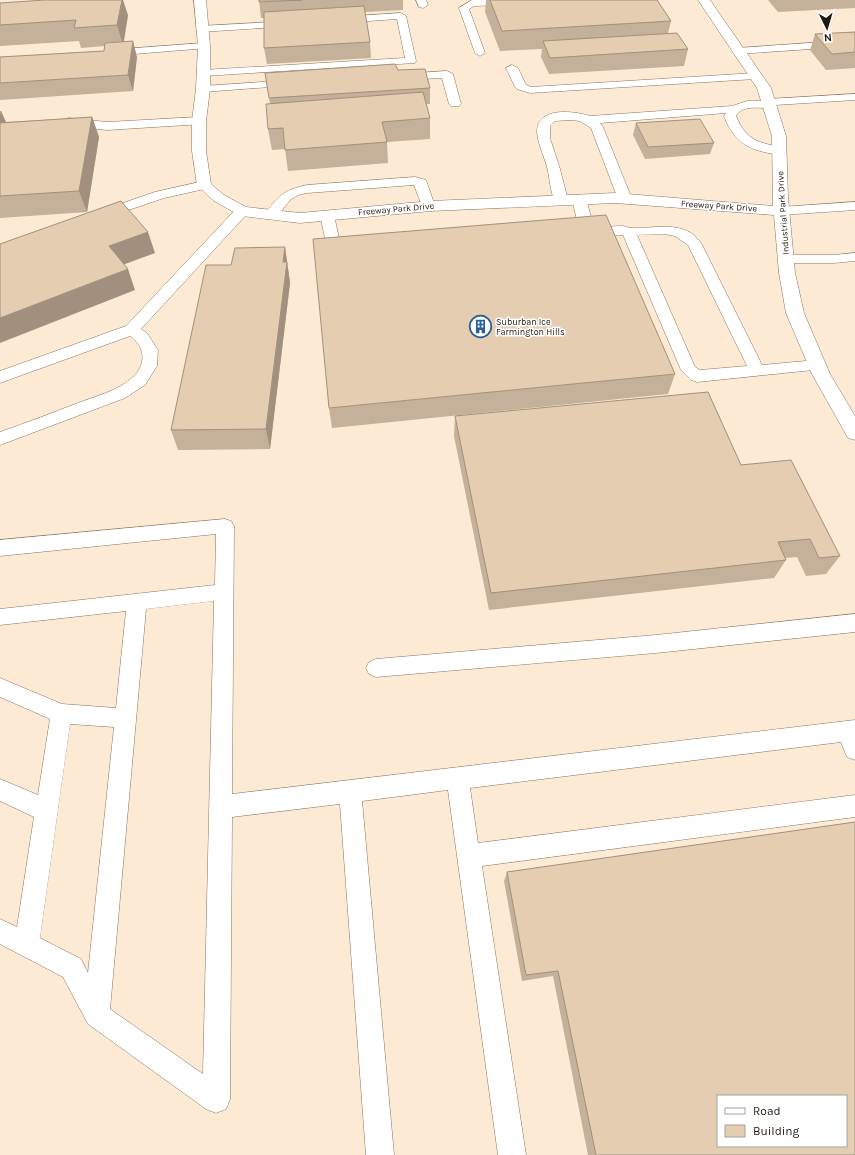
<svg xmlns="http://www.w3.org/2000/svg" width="855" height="1155" viewBox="0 0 855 1155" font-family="Karla,sans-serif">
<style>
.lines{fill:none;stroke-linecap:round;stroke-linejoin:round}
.lane-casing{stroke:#89735b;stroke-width:1}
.street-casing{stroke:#89735b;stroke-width:1}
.lane{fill:#fff;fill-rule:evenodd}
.street{fill:#fff;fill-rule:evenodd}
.wall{fill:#c5b099}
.shaded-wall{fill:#a0907d}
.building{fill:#e5cdb2;stroke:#a0907d;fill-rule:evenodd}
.labels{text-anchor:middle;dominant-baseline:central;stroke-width:3;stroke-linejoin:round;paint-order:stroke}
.far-street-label{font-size:9px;fill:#20170e;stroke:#fff}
.far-poi-label{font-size:9px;fill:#20170e;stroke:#fff;text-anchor:start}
</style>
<rect width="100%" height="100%" fill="#fdead4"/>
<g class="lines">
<defs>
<g id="lane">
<polygon points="416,0 426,0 428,5 423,8 419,7"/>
<polygon points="472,0 516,0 517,2 512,5 474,6 469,9 485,53 480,56 475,53 459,8"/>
<polygon points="401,13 406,16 416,61 415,63 203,76 197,73 203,70 405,58 397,19 340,23 335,20 340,17"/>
<polygon points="290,21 294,22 295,24 294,26 201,32 196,29 201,26"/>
<polygon points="855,40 855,46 738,54 733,51 738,48"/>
<polygon points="204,43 209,46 208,48 109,56 104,53 109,50"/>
<polygon points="512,65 518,68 526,85 531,87 755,73 761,76 755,79 530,93 517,89 515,87 506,68"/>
<polygon points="447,71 453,74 461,104 459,106 451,106 449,104 442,78 402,80 396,77 402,74"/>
<polygon points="293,80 297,81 299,83 297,85 203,92 199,91 197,89 199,87 203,86"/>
<path d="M 855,94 L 855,100 L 775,105 L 773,107 C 761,110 743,103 736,116 C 747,142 759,142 783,148 L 785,151 L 783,154 L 779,155 C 750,150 735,145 724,116 L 726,113 L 600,123 L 603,127 L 632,199 L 630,202 L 620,202 L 618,199 L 591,128 L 580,121 L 570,120 L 555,121 L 550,126 L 550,138 L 560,169 L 568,200 L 566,203 L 556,203 C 550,193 550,178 547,167 C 544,156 538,144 537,132 C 537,106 574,111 590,116 L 732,106 L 747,101 L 763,101 L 768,99 Z"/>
<polygon points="199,117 203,118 205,121 203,124 107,130 69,126 65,125 63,122 65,119 69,118 107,122"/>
<path d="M 415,177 L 426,180 L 427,183 L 435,206 L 433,209 L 423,209 L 414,185 L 307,193 L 298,195 L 290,200 L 276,218 L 266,218 L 264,215 C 278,196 283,190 307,185 Z"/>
<polygon points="204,181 209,182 210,185 209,188 164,198 102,219 97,218 95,215 97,212 155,192"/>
<path d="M 579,195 L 584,196 L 586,199 L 594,228 C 603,228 612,226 622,226 C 625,226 628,228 631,228 C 654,229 685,219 701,243 L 762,365 L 817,360 L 823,361 L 825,365 L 823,369 L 697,382 L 691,380 L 681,370 L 623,235 L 587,237 L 582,236 L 580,233 L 572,199 L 574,196 ZM 664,234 L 675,236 L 688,245 L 747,366 L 700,370 L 695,367 L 637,235 Z"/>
<polygon points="855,202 855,210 781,215 776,214 774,211 776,208 781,207"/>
<path d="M 242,207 L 247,208 L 249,211 L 247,214 L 141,329 L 147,333 L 158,350 L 157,366 L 145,385 L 125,398 L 0,445 L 0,432 C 26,423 52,413 78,403 C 96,396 118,391 133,377 C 147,364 145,346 130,336 L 0,383 L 0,371 L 126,326 L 237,208 Z"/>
<polygon points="327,211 332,212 334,215 341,248 350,250 352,253 350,256 345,257 330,255 328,252 320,215 322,212"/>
<polygon points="855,253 855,261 834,263 786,263 781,262 779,259 781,256 786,255 834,255"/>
<path d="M 225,519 L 231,521 L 234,526 L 232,794 L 855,720 L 855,760 L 847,757 L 841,742 L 470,788 L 478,843 L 855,795 L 855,817 L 482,866 L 526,1155 L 498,1155 L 448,790 L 362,801 L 394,1155 L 366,1155 L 340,804 L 232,817 L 230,1099 L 226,1109 L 216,1113 L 206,1109 L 88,1024 L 63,977 L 0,944 L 0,919 L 17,927 L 34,817 L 0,801 L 0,779 L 38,795 L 50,719 L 0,697 L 0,678 L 62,704 L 116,708 L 126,611 L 0,625 L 0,609 L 215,585 L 216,534 L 0,556 L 0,540 ZM 214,601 L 203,1074 L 110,1009 L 146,609 ZM 70,724 L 114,727 L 88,973 L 81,959 L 40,938 Z"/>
<polygon points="855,614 855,632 656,653 376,677 369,674 366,668 369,662 376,659 656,635"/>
</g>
<polygon id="street" points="194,0 206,0 210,46 210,89 206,121 206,151 211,184 224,195 246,207 300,213 431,201 615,193 773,206 772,136 757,88 698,0 710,0 771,88 786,136 788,197 795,273 804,313 830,374 855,416 855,440 848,438 812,374 786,313 779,273 774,215 615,203 431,211 300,223 242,216 237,214 214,201 197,185 192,151 192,121 196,89 198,46"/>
</defs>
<use href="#lane" class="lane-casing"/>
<use href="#street" class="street-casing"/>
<use href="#lane" class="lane"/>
<use href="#street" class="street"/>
</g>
<g class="wall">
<polygon points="259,0 403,0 403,10 365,12 370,42 371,58 267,64 264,48 264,18 261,18"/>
<polygon points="486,0 657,0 671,21 668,33 688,49 684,66 549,74 541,57 542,49 500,51 485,12"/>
<polygon points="768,0 855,0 855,8 778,12"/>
<polygon points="0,3 128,15 124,42 137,57 133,91 0,100 0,57 104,51 105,46 81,48 79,41 0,46"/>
<polygon points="855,32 855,68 826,70 810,50 815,34"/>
<polygon points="398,70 430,88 430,104 426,104 430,118 430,139 387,142 388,163 288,171 285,149 272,150 268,129 270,104 265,73"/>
<polygon points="0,111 1,111 6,122 92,117 99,137 87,212 0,218"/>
<polygon points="636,123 714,143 710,154 645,159 633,135"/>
<polygon points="285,247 290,283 270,449 178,450 171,430 231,265"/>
<polygon points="675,374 668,394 332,428 329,408"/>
<polygon points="455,416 741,465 840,556 826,574 806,576 797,557 785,558 786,560 774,578 489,610 454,436"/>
<polygon points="507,872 855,1155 588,1155 553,976 522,981 504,881"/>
</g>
<g class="shaded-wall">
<polygon points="122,0 123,0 128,15 123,45 117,25"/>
<polygon points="133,41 137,57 133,91 128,75"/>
<polygon points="1,111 10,132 0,129 0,114"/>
<polygon points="92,117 99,137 87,212 79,191"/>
<polygon points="148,232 155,253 117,267 109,246"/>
<polygon points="285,247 290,283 270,449 266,429"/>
<polygon points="128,269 135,290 0,343 0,318"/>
</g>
<g class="building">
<polygon points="45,0 122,0 117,25 74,28 76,20 0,25 0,3"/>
<polygon points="259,0 302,0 259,2"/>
<polygon points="490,0 657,0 671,21 502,31"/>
<polygon points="364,6 370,42 264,48 264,12"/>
<polygon points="855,32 855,52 832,54 815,34"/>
<polygon points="677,33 688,49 550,58 543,41"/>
<polygon points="133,41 128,75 0,83 0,57 104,51 105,43"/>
<polygon points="395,64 398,70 425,69 430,88 269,98 265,73"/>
<polygon points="423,92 430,118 382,122 387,142 285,150 283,128 268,129 266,104"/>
<polygon points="92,117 79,191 0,196 0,123"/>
<polygon points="700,119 714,143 648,147 636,123"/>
<polygon points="121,201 148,232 109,246 128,269 0,318 0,244"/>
<polygon points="606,215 675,374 329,408 313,239"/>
<polygon points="285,247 283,262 287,262 266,429 171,430 206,265 231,265 235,248"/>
<polygon points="708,392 741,465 791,460 840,556 819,558 810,539 778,542 786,560 491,593 455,416"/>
<path d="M 855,822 L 855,1155 L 596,1155 L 558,971 L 526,975 L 507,872 ZM 718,1096 L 846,1096 L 846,1146 L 718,1146 Z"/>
</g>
<defs>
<symbol id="building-ring" viewBox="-11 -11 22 22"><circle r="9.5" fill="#fff" stroke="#265f97" stroke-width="1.5"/><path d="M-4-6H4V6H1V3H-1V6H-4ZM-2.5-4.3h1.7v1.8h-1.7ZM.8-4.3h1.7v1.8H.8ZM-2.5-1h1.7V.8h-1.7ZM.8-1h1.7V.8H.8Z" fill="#265f97"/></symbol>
</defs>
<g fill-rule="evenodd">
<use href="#building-ring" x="468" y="314" width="25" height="25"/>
</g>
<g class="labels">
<g class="far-street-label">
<text transform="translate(719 206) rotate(4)">Freeway Park Drive</text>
<text transform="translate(396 209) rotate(-5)">Freeway Park Drive</text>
<text transform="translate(783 213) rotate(-94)">Industrial Park Drive</text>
</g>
<g class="far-poi-label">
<text x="496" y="322">Suburban Ice<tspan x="496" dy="10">Farmington Hills</tspan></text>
</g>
</g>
<rect x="717" y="1095" width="130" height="52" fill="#ffffff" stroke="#a6a29f"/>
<rect x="725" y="1108" width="20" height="6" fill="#ffffff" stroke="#a6a29f"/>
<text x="753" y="1115" font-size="12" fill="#20170e">Road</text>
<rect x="725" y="1125" width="20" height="12" fill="#e5cdb2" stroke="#a6a29f"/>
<text x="753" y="1135" font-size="12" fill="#20170e">Building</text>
<g transform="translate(827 28) rotate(175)" stroke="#ffffff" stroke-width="3" paint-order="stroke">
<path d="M0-3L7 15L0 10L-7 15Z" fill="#20170e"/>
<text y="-6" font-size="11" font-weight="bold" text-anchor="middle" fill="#20170e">N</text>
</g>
</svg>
